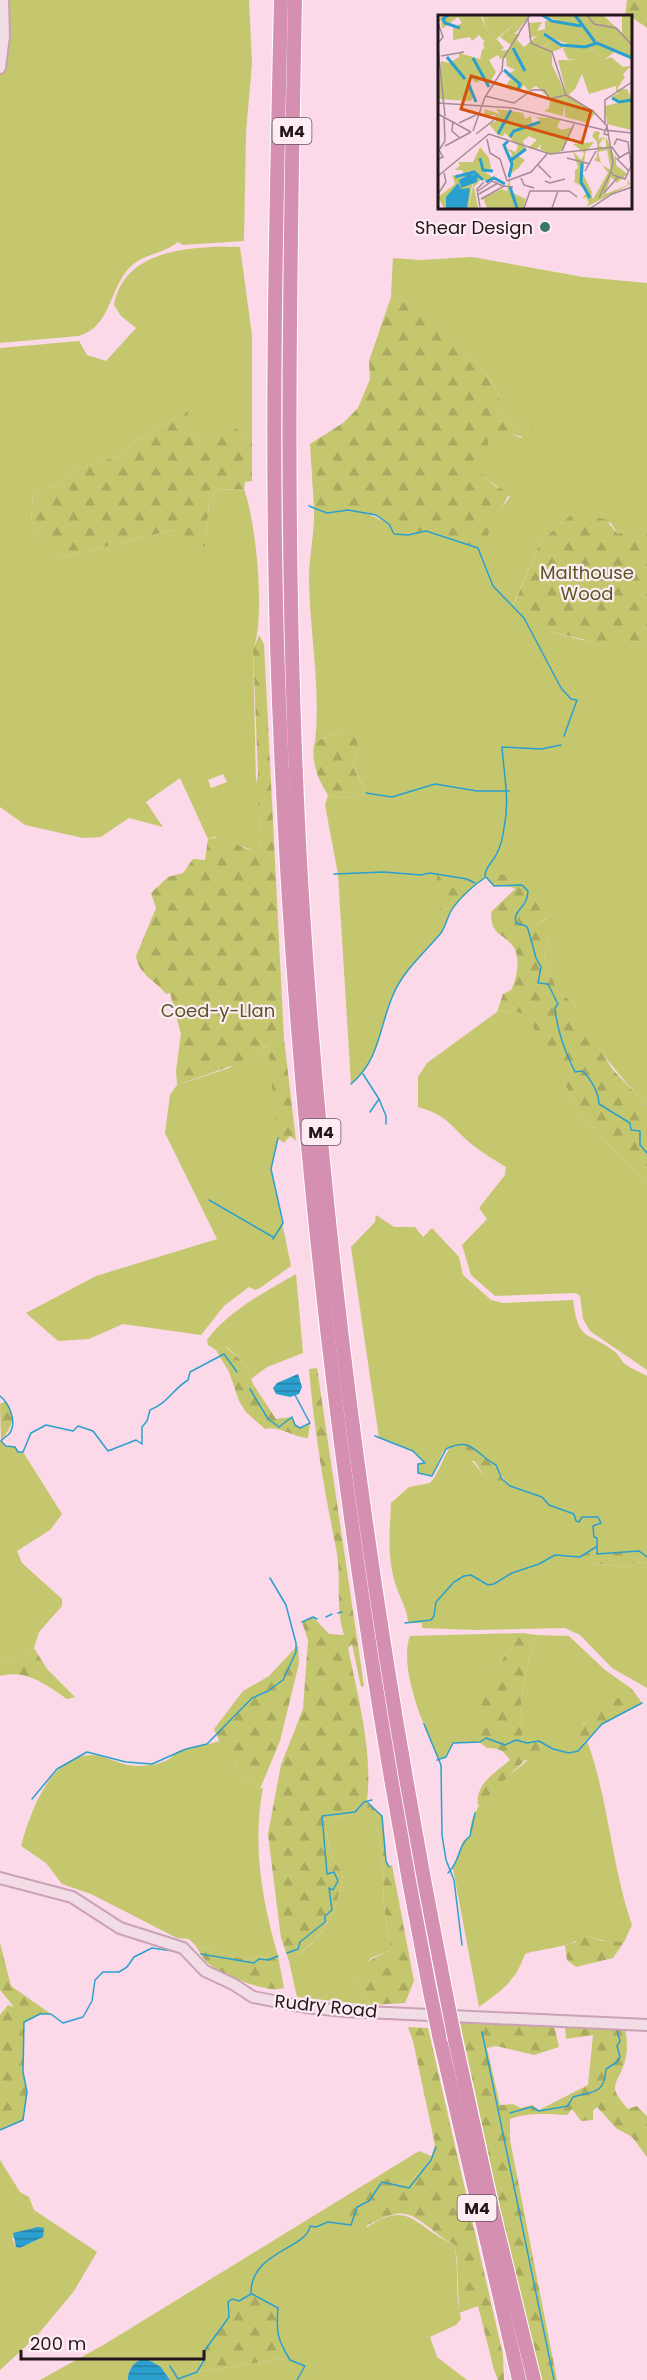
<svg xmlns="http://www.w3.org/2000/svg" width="647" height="2380" viewBox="0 0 647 2380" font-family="Poppins,sans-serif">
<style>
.grass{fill:#c5c76e;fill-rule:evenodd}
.forest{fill:url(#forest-firs)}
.water{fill:url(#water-rules)}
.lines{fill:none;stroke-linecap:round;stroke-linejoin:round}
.stream{stroke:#2ba0ce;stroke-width:1.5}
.secondary-casing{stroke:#caa2b4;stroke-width:14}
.highway-casing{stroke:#fff;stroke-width:16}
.secondary{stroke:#f2dde7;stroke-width:10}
.highway{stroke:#d58fb0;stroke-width:14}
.highway-bridge-casing{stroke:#fff;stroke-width:16;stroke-linecap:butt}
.highway-bridge{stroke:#d58fb0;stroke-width:14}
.poi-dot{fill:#3a7763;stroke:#fdecf3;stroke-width:2}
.labels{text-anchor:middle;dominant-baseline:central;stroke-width:4.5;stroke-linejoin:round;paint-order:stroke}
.shield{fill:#fdecf3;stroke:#66565d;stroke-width:1.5}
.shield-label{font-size:16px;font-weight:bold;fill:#25161d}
.poi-label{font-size:18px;fill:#25161d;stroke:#fdecf3;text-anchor:end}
.park-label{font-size:18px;fill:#575724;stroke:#fdecf3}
.street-label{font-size:18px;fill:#25161d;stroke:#fdecf3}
.inset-river{fill:none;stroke:#2ba0ce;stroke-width:3}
.inset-road{fill:none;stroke:#a58b97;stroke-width:1.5}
.view{fill:#d4520e;fill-opacity:0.15;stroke:#d4520e;stroke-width:3}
.inset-edge{fill:none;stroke:#25161d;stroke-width:3}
</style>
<defs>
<pattern id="forest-firs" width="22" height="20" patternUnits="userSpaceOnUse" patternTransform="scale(1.5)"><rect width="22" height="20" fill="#c5c76e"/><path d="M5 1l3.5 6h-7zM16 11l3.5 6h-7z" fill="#a9aa5f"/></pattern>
<pattern id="water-rules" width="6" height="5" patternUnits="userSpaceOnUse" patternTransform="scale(1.5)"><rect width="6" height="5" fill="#2ba0ce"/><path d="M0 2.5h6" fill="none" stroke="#2581a7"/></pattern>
</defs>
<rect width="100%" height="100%" fill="#fbd9e8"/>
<g class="grass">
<path d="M 3,0 L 249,0 L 252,64 L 246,132 L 244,241 L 183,245 L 178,242 C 163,254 143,254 130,267 C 109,288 111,328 78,336 L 0,343 L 0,68 Z"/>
<path d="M 240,247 L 252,335 L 252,444 L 241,431 L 215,443 L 201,443 L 188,431 L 188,411 L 157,429 L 148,437 L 136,440 L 118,456 L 80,468 L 55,486 L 33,495 L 31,521 L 45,539 L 54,539 L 60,558 L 172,530 L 205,546 L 209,503 L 215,490 L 244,489 C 256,522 266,618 253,650 L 256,780 L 261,816 L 259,852 L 214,837 L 208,839 L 180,778 L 146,802 L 163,827 L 129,818 L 101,837 L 83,838 L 25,825 L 0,807 L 0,348 L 79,341 L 87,355 L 106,361 L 136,328 L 121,316 L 114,305 C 124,248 194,246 240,247 ZM 223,774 L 227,782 L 211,788 L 208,780 Z"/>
<path d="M 472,257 L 583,277 L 647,283 L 647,522 L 618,534 L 611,523 L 572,514 L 541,541 L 513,605 L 524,618 L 531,632 L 552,632 L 582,640 L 647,645 L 647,1105 C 618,1075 593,1044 573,1008 L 576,1005 L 558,991 L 548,969 L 544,954 L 549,938 L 536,924 L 546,919 C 530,899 522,884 494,886 L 486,877 L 476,884 L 467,879 L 437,874 L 437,901 L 445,923 L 443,930 C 426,949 405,970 394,993 C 379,1025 381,1060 351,1084 L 338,874 L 325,805 L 328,795 L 345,798 L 366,793 L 353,765 L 358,751 L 342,732 L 315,741 C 321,688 310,634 309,581 C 309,556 315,532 314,508 C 331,514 335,508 351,510 C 374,514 389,524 408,535 L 426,531 L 478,548 L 479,551 L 499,511 L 510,497 L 481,474 L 490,432 L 509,433 L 521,438 L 533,423 L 519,427 C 515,423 508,419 505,415 C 499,407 500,394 494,385 C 478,362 418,298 391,297 L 393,258 L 420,260 Z"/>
<path d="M 512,1011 L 526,1013 L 587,1124 L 599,1129 L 604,1140 L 647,1182 L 647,1370 L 590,1331 L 583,1319 L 580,1296 L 576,1293 L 495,1296 L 471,1275 L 462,1245 L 487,1219 L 479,1208 L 505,1175 L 506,1167 C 495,1160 484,1154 474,1146 C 450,1127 450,1116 418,1107 L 418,1077 L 427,1063 L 497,1012 Z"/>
<polygon points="269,1046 278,1138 271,1169 291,1266 260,1288 255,1290 249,1287 224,1306 201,1335 123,1324 89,1339 58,1341 26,1313 96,1276 217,1239 165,1133 170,1095 177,1085 229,1068 258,1049"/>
<path d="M 376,1215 L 394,1227 L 415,1227 L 423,1237 L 432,1228 L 459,1257 L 463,1275 L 491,1300 L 503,1303 L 573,1300 C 579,1343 586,1330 614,1351 C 619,1355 621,1361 626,1365 C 632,1369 640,1372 647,1376 L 647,1557 L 639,1551 L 597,1554 L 596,1548 L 590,1563 L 628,1567 L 635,1563 L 647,1562 L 647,1688 L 612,1668 L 580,1635 L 565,1628 L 475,1630 L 422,1628 L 422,1623 L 408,1623 C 408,1609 397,1593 394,1579 C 387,1554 390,1528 391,1503 L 409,1487 L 430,1483 C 441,1471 442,1456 452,1446 L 443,1452 L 432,1476 L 418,1473 L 418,1464 L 424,1462 L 413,1451 L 379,1438 L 351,1247 L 375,1222 ZM 486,1459 C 501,1467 499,1477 512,1487 L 490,1483 L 472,1461 Z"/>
<path d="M 296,1274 L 303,1353 L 267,1367 L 251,1379 L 247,1366 L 227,1347 L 216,1350 L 208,1345 L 207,1340 C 228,1311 265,1292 296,1274 Z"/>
<polygon points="0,1440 6,1446 15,1447 18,1452 23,1452 62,1514 50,1530 17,1551 22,1563 62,1599 62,1606 39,1632 34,1648 9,1662 0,1660"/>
<path d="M 522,1633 L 495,1669 L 467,1742 L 453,1743 L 446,1757 L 439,1759 C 425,1730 398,1668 410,1636 Z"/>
<path d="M 537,1635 L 569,1636 L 605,1670 L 632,1689 L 583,1724 L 584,1745 L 587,1741 C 609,1800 611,1865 632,1925 L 624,1942 L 618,1944 L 577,1934 L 578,1939 C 571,1947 538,1949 525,1954 C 515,1982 502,1990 479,2007 L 453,1869 L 463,1841 L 470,1836 C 469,1795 518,1774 540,1748 L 542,1743 L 523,1742 C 518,1704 523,1671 537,1635 Z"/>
<path d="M 219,1741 L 236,1763 L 240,1775 L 260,1789 L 263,1788 C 252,1845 262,1901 278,1956 L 272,1959 L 260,1956 L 247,1960 L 195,1945 L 189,1939 L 177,1938 L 91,1894 L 62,1884 L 46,1863 L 21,1846 C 30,1813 50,1754 93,1755 C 108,1756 121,1766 137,1766 C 146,1766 162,1764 169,1759 C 173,1757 174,1753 179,1751 C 192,1746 206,1746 219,1741 Z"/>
<path d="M 370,1806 C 384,1837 383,1871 384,1903 C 385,1919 389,1935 391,1950 L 371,1958 L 357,1979 L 370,2005 L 297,1997 L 289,1961 C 324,1939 337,1914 343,1873 L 332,1859 L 324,1820 L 358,1813 Z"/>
<path d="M 419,2151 L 431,2156 L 430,2160 L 408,2184 L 393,2179 L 366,2228 C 411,2197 415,2229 454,2244 C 460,2268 454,2294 461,2319 L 456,2325 L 430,2337 L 437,2357 L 467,2380 L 170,2380 L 161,2367 L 145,2358 C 135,2360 127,2370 128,2380 L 40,2380 L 105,2344 ZM 251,2294 L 278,2308 C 276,2335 277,2333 288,2358 L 197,2372 C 201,2364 202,2357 205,2349 C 214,2329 229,2329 228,2303 L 239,2301 Z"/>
<path d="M 0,2160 L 20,2192 L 29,2197 L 34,2210 L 97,2252 L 74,2291 L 36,2337 L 0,2370 ZM 12,2238 L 39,2239 L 20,2248 L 16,2247 Z"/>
</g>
<g class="forest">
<polygon points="627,0 647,0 647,28 630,16 625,16"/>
<path d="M 391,297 C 419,298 478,362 494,385 C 500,393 499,407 505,415 C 508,419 515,423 519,427 L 534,422 L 529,439 L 509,433 L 490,433 L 482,474 L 496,487 L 510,492 L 479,552 L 477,548 L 426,531 L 408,535 L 394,534 C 378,501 340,518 314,508 L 310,444 L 343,423 L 358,408 L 370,379 L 369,361 Z"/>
<polygon points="188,411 188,431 201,443 215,443 221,432 234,428 241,431 252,444 252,481 245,482 244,489 215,490 209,503 205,547 172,530 60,558 54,546 54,539 45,539 31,521 33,495 55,486 80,468 118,456 136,440 148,437 157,429"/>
<polygon points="572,514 605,519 618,534 647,521 647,645 598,643 552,632 531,632 524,618 513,606 541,541"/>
<path d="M 259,635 L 264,644 L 284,1039 L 296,1141 L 290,1136 L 284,1143 L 277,1138 L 268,1046 L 258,1049 L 248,1060 L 177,1085 L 176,1071 L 181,1034 L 170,993 L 166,994 C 156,981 138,974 136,956 L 156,908 L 151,893 L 168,877 L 183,873 L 193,859 L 205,860 L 208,839 C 227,834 241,851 259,851 L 261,816 L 255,789 L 258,774 L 253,650 Z"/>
<path d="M 342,732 L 357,736 L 358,751 L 353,766 L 366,793 L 345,798 L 328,795 C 318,780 310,760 315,741 Z"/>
<path d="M 491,862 L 498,874 L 529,879 L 535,888 L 536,898 L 554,914 L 536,924 L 546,931 L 549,939 L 544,954 L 548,969 L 558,991 L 576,1005 L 573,1008 L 613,1070 L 647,1105 L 647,1182 L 604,1140 L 599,1129 L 587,1124 L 526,1014 L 512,1011 L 497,1012 L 503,994 L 511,990 C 517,980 521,957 513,946 C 502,932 491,936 491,912 L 516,888 L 511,885 C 497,887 491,888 484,873 Z"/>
<polygon points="437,874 467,879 476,884 451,910 445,923 437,901"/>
<path d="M 226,1347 L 247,1366 L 253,1384 L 276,1419 L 292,1417 L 295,1425 L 300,1428 L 310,1423 L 308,1438 C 292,1437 279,1425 265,1429 L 246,1412 L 239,1401 L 229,1372 L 216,1350 Z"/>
<path d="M 317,1368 L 364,1686 L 361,1687 L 352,1644 L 348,1648 C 358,1697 373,1752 367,1801 L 382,1816 L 386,1861 L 389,1866 L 392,1865 L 414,1981 L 405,2003 L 370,2005 L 357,1979 C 363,1961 375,1957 391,1950 C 389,1934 385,1919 384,1903 C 383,1871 384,1836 370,1807 L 358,1813 L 324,1820 L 332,1859 L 343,1873 C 337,1914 324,1938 289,1961 L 281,1938 L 268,1834 L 281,1765 L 303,1709 L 308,1640 L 302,1622 L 313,1617 L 329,1634 L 344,1635 C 335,1606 342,1577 336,1548 C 324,1489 314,1429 309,1369 Z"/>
<path d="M 6,1401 C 18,1418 11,1427 1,1441 L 0,1404 Z"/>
<path d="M 462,1443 C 475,1445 484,1459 496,1465 L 502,1479 L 513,1488 L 504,1490 L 489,1483 Z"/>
<polygon points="596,1547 597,1554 639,1551 647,1557 647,1562 635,1563 629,1567 590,1563 580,1557"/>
<path d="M 522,1633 L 537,1635 C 523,1671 518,1704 523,1742 L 542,1742 C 539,1753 536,1758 524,1761 L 478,1806 C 475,1783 495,1773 510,1760 C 503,1750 499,1748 487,1748 L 479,1742 L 467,1742 L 469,1732 L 495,1669 Z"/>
<polygon points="298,1645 299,1663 280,1741 260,1789 240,1775 236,1763 222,1747 214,1729 243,1691 269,1676"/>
<path d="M 34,1648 L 47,1669 L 75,1697 L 67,1699 C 46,1685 27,1669 0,1676 L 0,1660 L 9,1662 Z"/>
<path d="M 632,1689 L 642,1703 L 602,1724 L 575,1752 C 570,1721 611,1704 632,1689 Z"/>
<polygon points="576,1933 603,1941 624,1942 613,1958 576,1967 567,1960 565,1945 576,1942"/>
<polygon points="0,1943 11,1986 51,2014 40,2014 24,2023 23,2072 27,2092 23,2120 0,2130 0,2015 8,2005 14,2007 0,1990"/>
<path d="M 195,1945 L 247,1960 L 260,1956 L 272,1959 L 278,1956 L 284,1988 C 269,1994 221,1975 209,1964 C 203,1959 199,1951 195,1945 Z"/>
<path d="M 459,2018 L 554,2025 L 559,2047 L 534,2055 L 496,2046 L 487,2048 L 500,2105 L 513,2104 L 521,2108 L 532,2105 L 539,2110 L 588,2085 L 593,2035 L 566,2039 L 565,2025 L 625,2027 C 627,2039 628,2050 625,2061 C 618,2086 605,2084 628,2109 L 637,2106 L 647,2116 L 647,2157 L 632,2137 L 616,2128 L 597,2107 L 593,2111 L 593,2120 L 581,2121 L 572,2109 L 567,2115 C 548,2114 528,2112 510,2119 L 510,2140 L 557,2380 L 541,2380 L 510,2254 Z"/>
<path d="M 408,2027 L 428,2028 L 503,2355 L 504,2380 L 498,2380 L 494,2370 L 478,2306 L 459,2313 L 457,2258 L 454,2244 C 435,2237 417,2210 396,2214 C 379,2217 368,2227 351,2231 L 346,2220 C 355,2205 374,2175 395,2179 C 399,2180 404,2183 408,2184 L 430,2160 L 435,2145 L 413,2041 Z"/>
<path d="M 251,2294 L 278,2308 C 276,2331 276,2336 288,2358 L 197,2372 C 202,2364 202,2357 205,2349 C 213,2329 229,2329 228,2302 L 232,2299 L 239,2301 Z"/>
</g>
<g class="water">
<polygon points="298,1374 302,1387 299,1394 290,1397 276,1394 273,1388 277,1383"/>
<polygon points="38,2227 44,2228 43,2237 20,2248 16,2247 13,2233"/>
<path d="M 145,2358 L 161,2367 L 170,2380 L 128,2380 C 127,2370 135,2360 145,2358 Z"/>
</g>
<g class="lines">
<g class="stream">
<polyline points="309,506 327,513 348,510 376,515 389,524 394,534 408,535 426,531 478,548 493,586 524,618 561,688 571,699 577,700 564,736"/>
<polyline points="366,793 392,797 435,784 477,791 509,791"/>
<polyline points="334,874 384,872 421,875 430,873 467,879 475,883"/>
<path d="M 485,876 C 485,867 492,863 496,855 C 500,848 503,836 504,828 C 510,800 504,775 502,747 L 541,749 L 561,745"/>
<polyline points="363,1074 379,1099 370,1112"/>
<path d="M 351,1084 C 380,1060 379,1027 393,995 C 403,971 425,952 441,933 C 445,927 447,919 450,913 C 458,898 473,886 486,877 L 494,886 L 522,885 L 528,891 C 528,908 512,910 516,923 L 526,926 L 528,929 L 536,958 L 541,967 L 538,983 L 548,984 L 558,1004 L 555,1008 C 557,1030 565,1052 575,1072 L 582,1071 C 590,1077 599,1093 599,1104 L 630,1123 L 631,1130 L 640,1131 L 640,1145 L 647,1153"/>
<polyline points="379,1099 386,1116 386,1124"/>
<polyline points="209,1200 273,1237"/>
<polyline points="273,1239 283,1223 271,1169 278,1138"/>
<polyline points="250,1389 268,1419 279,1427 292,1417 295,1425 300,1428 310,1423 295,1395"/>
<path d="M 0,1396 C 9,1403 18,1423 9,1434 C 7,1436 3,1438 1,1441 L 6,1446 L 15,1447 L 18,1452 L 23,1452 L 31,1433 L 46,1425 L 73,1431 L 78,1426 L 93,1431 L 108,1451 L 136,1440 L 142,1444 L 142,1427 L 147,1421 L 150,1410 C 169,1402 172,1390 188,1380 L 190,1372 L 224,1354 L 237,1372"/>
<path d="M 375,1436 L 413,1451 L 425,1463 L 418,1464 L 418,1473 L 432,1476 L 446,1449 C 472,1436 475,1454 496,1465 L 502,1479 L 510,1486 L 542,1497 L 549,1505 L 574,1514 L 576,1521 L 579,1522 L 582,1517 L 598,1517 L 601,1523 L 593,1526 L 594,1537 L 597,1538 L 597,1554 L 639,1551 L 647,1557"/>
<polyline points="338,1613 342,1612"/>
<polyline points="326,1617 332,1614"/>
<polyline points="302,1622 313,1617 317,1619"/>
<polyline points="405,1623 431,1620 434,1616 436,1602 454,1582 464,1576 471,1575 488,1585 494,1584 512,1573 539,1564 555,1555 580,1557 596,1547"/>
<polyline points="424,1724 441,1765 442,1835 446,1860 454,1880 462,1945"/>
<polyline points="437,1760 446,1757 453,1743 480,1742 486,1738 505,1745 516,1740 527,1743 539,1741 553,1749 569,1753 578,1751 602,1724 642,1703"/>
<polyline points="32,1799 57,1769 87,1752 126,1762 152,1764 186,1749 207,1744 252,1698 268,1691 283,1680 296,1652 296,1643 286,1605 270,1578"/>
<polyline points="368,1803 382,1816 386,1861 389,1867"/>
<path d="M 448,1873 C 460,1862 458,1845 470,1836 L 475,1813"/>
<polyline points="287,1953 298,1949 300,1942 325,1922 325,1916 332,1910 329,1888 333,1890 338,1881 334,1872 327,1874 322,1816 355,1812 364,1802 372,1800"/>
<polyline points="201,1954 254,1963 259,1959 268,1960 278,1956"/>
<polyline points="482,2032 554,2380"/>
<path d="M 510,2113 L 531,2107 L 539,2111 L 568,2106 L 573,2097 C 595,2091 604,2094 606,2069 L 617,2062 L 620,2057 L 617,2046 L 620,2041 L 617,2030 L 619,2028"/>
<polyline points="0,2130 23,2120 27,2092 23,2072 24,2022 40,2014 51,2014 63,2023 83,2017 92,2001 95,1980 103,1972 119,1972 127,1967 134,1957 152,1948 180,1952"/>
<path d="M 252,2294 L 278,2308 C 276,2331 277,2339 290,2360 L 305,2366 L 297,2380"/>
<path d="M 170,2366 L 178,2379 L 197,2372 L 204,2360 L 205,2350 L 229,2317 L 228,2302 L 232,2299 L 239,2301 L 251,2294 C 250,2251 307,2249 310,2226 L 316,2227 L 328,2222 L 351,2225 L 357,2207 L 369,2201 L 382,2182 L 409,2188 L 431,2160 L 436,2147"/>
</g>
<defs>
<g id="secondary">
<polyline points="0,68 4,36 3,0"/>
<polyline points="0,1878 72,1897 120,1928 183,1948 205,1971 233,1984 253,1997 305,2007 344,2011 647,2025"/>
</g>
<g id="highway">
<path d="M 281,0 C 276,215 271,429 277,644 C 291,1097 343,1547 430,1992"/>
<path d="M 295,0 C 289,299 284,597 302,896 C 325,1265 374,1631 446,1994"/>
<polyline points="439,2035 519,2380"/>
<polyline points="455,2040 491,2204 534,2380"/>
</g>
</defs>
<use href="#secondary" class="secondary-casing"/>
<use href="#highway" class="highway-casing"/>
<use href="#secondary" class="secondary"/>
<use href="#highway" class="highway"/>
<defs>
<g id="highway-bridge">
<polyline points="430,1992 439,2035"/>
<polyline points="446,1994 455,2040"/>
</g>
</defs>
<use href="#highway-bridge" class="highway-bridge-casing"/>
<use href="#highway-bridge" class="highway-bridge"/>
</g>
<circle class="poi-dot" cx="545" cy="227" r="6"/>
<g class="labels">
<g class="shield">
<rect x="272.5" y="118" width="39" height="26" rx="4.5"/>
<rect x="301.5" y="1119" width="39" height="26" rx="4.5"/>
<rect x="457.5" y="2195" width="39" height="26" rx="4.5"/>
</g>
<g class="shield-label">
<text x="292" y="131">M4</text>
<text x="321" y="1132">M4</text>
<text x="477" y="2208">M4</text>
</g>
<g class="poi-label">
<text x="533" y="227">Shear Design</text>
</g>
<g class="park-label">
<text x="587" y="572">Malthouse<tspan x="587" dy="21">Wood</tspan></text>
<text x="218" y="1010">Coed-y-Llan</text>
</g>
<g class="street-label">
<text transform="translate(326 2006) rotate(6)">Rudry Road</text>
</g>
</g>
<g transform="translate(438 15)">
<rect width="194" height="194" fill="#fbd9e8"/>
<path d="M 4,0 L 4,3 L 8,0 L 43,1 L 48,13 L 57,19 L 47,27 L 41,20 L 34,26 L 32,22 L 15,25 L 15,13 L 24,8 L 20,2 L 4,14 L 3,5 L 0,7 ZM 104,0 L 165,0 L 184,18 L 184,0 L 193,0 L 193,43 L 179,35 L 166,45 L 154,34 L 139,41 L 139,45 L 130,44 L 125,34 L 130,29 L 111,22 L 113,28 L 103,32 L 114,38 L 114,50 L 127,77 L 157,98 L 150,108 L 127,102 L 127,90 L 125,101 L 106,96 L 111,93 L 112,84 L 98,71 L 90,76 L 86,70 L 82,76 L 71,75 L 69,68 L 73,64 L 68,60 L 77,55 L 69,51 L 68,42 L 62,44 L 60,40 L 51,45 L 58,57 L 52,67 L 45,64 L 38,68 L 30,60 L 38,86 L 35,81 L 33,86 L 0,84 L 3,46 L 11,48 L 21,42 L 21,38 L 42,44 L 44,35 L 59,24 L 66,33 L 62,36 L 70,35 L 74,31 L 62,22 L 78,7 L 79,15 L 86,10 L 76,19 L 82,19 L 79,25 L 86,32 L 99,21 L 91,23 L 91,8 L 104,7 L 99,16 L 107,14 L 107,6 L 121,6 ZM 183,77 L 193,82 L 193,115 L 169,109 L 167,91 L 192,85 L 180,86 L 173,82 ZM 47,94 L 62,99 L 58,94 L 85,98 L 87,104 L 93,101 L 94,108 L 79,114 L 80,116 L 101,109 L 102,105 L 98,102 L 123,104 L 119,112 L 124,115 L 135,112 L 124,136 L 112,139 L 102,134 L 103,129 L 99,134 L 90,133 L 99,125 L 91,121 L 85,126 L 88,134 L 80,141 L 87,145 L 81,152 L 78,147 L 80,153 L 75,155 L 80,131 L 67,118 L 65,121 L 60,120 L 51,109 L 58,106 L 57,100 L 46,100 ZM 42,132 L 51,143 L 53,153 L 47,157 L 56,163 L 48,167 L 44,163 L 36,172 L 40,193 L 31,193 L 37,159 L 30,156 L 27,161 L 24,155 L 17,155 L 22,150 L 20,147 L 35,147 ZM 64,174 L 87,184 L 86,193 L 49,193 L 45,183 Z" fill="#c5c76e"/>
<path d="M 37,0 L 92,0 L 79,16 L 78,7 L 47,34 L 45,28 L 57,19 L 48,13 L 45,2 ZM 111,22 L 131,32 L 156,30 L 145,37 L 129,31 L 114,37 L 104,32 L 113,28 ZM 154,34 L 166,45 L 173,42 L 185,52 L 193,51 L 185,59 L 187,62 L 179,74 L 189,74 L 193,82 L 178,77 L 178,71 L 151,79 L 144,59 L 137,74 L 129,81 L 120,45 L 139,45 L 139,40 ZM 157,116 L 162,117 L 160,124 L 166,122 L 167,127 L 165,123 L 161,130 L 165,133 L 168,132 L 168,122 L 177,143 L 178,139 L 178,150 L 189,159 L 179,168 L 173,162 L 167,179 L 190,170 L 189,164 L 192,169 L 191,170 L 148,192 L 151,188 L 148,182 L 144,184 L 149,177 L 137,166 L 137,155 L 144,151 L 146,138 L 135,129 L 156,127 L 147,138 L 144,161 L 155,184 L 170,158 L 164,150 L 173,155 L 169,135 L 160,137 L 163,148 L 156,145 L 159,142 L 159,127 L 154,121 ZM 80,131 L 77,142 L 82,152 L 72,159 L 72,177 L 88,184 L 86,189 L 85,184 L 76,184 L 69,178 L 73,149 L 66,134 L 72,144 L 74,139 L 69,133 L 77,137 Z" fill="#c5c76e"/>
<path d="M 135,136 L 143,145 L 147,138 L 145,159 L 154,177 L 152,189 L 146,172 L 136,167 L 140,152 ZM 36,157 L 42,163 L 34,170 L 31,193 L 6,193 L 0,182 L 17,169 L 14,160 L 22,163 Z" fill="#c5c76e"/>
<path d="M 31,159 L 40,160 L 39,167 L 23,173 L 21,165 ZM 20,168 L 23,174 L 32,173 L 29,193 L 8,193 L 8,182 Z" fill="#2ba0ce"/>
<path class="inset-river" d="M 10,0 L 5,4 L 7,8 L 22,13M 104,0 L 114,6 L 143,11M 137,0 L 157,27M 106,19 L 123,30 L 147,32 L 159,28 L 194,43M 75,33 L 87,56M 9,42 L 27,64M 35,43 L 51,72M 66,55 L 82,69 L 80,75M 31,70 L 38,87M 174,83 L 181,87 L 194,85M 60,119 L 73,95M 72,122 L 76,116 L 102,107M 70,126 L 66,130 L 74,149 L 71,162M 42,143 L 45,155 L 55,156M 72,146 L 88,134M 144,148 L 143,167 L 152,183M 17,162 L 36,157 L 45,165M 48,167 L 56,163 L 67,169M 72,172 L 79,193"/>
<path class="inset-road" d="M 149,0 L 156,9 L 178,13 L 194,30M 90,4 L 93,28 L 114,37 L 128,80 L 155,96 L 169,111M 0,8 L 5,22 L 0,28M 0,33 L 7,101M 3,41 L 26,37M 47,81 L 76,88 L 94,75 L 106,75 L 112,84 L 128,80M 0,88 L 75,93 L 166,115 L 194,118M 0,99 L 33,117M 15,106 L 14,116 L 22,123M 21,108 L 38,100M 167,108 L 167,85 L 194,67M 35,116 L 47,82 L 64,56 L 65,44 L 92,0M 38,119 L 56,105M 170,120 L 166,119 L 169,111 L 175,148 L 172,159 L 175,158M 49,124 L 52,138 L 62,144 L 69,166M 7,131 L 33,117M 124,136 L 136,109M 191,137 L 179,144 L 191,156M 129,143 L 152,149M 0,144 L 5,142 L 1,135 L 7,126 L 6,101M 100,150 L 113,163M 147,156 L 158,136M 175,160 L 187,164 L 193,151 L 190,127 L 179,124 L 176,130M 0,161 L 51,119 L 112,139 L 174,132 L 181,142M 83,163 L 86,170 L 96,173M 69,166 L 93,157 L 109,139M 107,166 L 112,168 L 127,164M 40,176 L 54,166 L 65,171M 166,178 L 180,162M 0,179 L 8,167 L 6,158M 41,179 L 60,168M 161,183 L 172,159M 43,184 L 66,171 L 75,172M 42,192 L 39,174 L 46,167M 86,193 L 92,176 L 131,176 L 139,182M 114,193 L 120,176M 153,193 L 174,179 L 194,172"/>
<path class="view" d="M 33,61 L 153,96 L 144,128 L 23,94 Z"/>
<rect width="194" height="194" class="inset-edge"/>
</g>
<path d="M21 2350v9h183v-9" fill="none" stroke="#25161d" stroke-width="3"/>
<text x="30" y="2350" font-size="18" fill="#25161d" stroke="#fdecf3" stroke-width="4.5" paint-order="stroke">200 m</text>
</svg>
